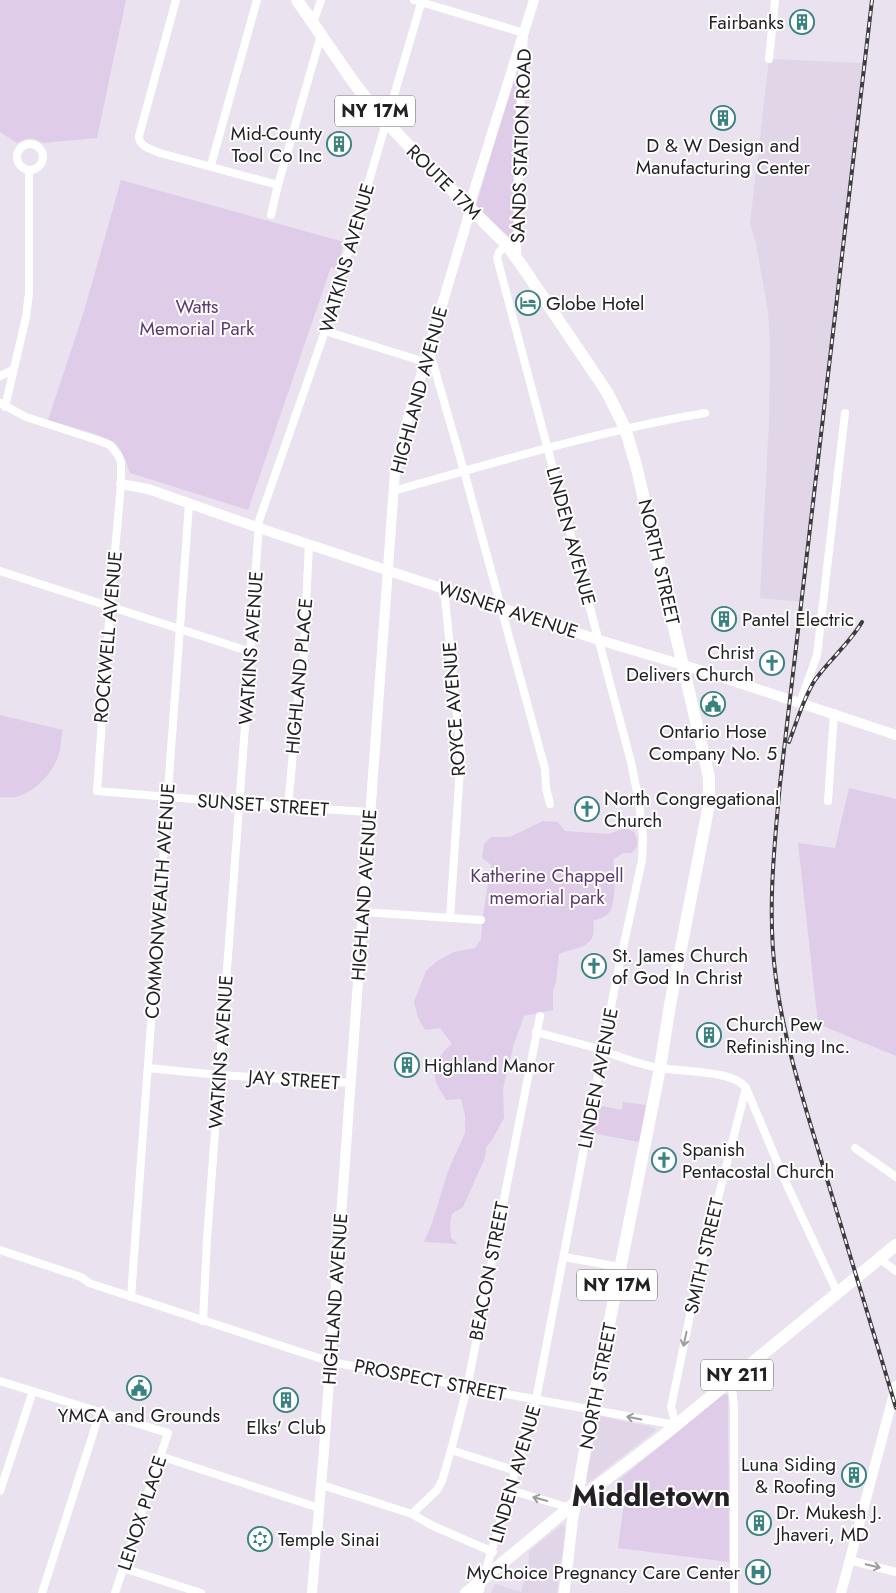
<svg xmlns="http://www.w3.org/2000/svg" width="896" height="1593" viewBox="0 0 896 1593" font-family="Jost,sans-serif">
<style>
.built{fill:#e1d5e8}
.green{fill:#dfcce9}
.lines{fill:none;stroke-linecap:round;stroke-linejoin:round}
.minor{stroke:#fff;stroke-width:8}
.tertiary{stroke:#fff;stroke-width:10}
.secondary{stroke:#fff;stroke-width:11}
.primary{stroke:#fff;stroke-width:12}
.rail-casing{stroke:#3f3c41;stroke-width:4}
.rail{stroke:#fff;stroke-width:2;stroke-dasharray:5.5;stroke-linecap:butt}
.oneway{stroke:#9c9b9d}
.labels{text-anchor:middle;dominant-baseline:central;stroke-width:4;stroke-linejoin:round;paint-order:stroke}
.shield{fill:#fff;stroke:#666466;stroke-width:1}
.shield-label{font-size:18px;font-weight:bold;fill:#242125}
.poi-label{font-size:19px;fill:#242125;stroke:#fff;text-anchor:start}
.street-label{font-size:19px;fill:#242125;stroke:#fff}
.park-label{font-size:19px;fill:#5e396f;stroke:#fff}
.town-label{font-size:29px;font-weight:bold;fill:#242125;stroke:#fff}
</style>
<rect width="100%" height="100%" fill="#eae2ef"/>
<g class="built">
<polygon points="769,59 864,63 801,602 760,598 769,421 770,347 768,311 756,244 750,224"/>
<polygon points="598,1416 653,1427 656,1430 588,1483 586,1480"/>
<polygon points="563,1524 566,1529 557,1593 491,1593 495,1584 521,1592 528,1568 529,1551"/>
</g>
<g class="green">
<path d="M 0,0 L 126,0 L 97,138 L 43,143 C 34,137 26,137 17,143 L 0,132 Z"/>
<polygon points="519,59 513,182 515,232 511,239 476,206"/>
<path d="M 121,180 L 344,242 L 337,269 L 331,267 L 248,510 L 130,473 C 127,464 123,451 116,444 C 106,435 63,425 48,420 L 85,308 Z"/>
<path d="M 0,715 L 63,730 C 61,738 61,746 59,754 C 53,773 35,792 16,797 C 11,798 5,797 0,797 Z"/>
<polygon points="849,788 896,799 896,1056 818,1024 798,843 835,848"/>
<path d="M 543,821 L 558,822 L 565,831 L 609,834 L 625,828 L 634,832 C 638,840 639,846 632,853 L 623,853 L 613,860 C 615,871 617,905 608,914 C 605,917 598,919 593,921 C 598,948 578,946 559,954 L 556,983 L 553,990 L 553,1010 L 524,1016 L 514,1044 L 503,1089 L 504,1118 L 492,1140 L 486,1148 L 485,1158 L 463,1207 L 452,1214 L 450,1224 L 451,1238 L 458,1244 L 424,1242 L 432,1223 L 448,1171 L 465,1133 L 465,1115 L 461,1099 L 446,1100 C 443,1094 438,1088 436,1082 C 431,1067 441,1052 452,1044 L 440,1028 L 425,1030 L 418,1018 L 414,1002 L 426,971 L 437,961 L 454,952 L 475,948 L 481,939 L 483,915 L 491,865 L 482,858 L 484,844 L 491,837 L 510,837 Z"/>
<polygon points="623,1102 646,1105 639,1142 591,1133 596,1105 622,1110"/>
<polygon points="724,1394 728,1395 729,1562 618,1548 625,1495 615,1483"/>
</g>
<g class="lines">
<g class="minor">
<path d="M 176,0 L 139,136 C 139,147 151,149 160,153 L 278,185"/>
<polyline points="414,0 524,33 519,134 517,258"/>
<polyline points="313,23 321,0"/>
<polyline points="769,59 775,0"/>
<circle cx="30" cy="157" r="13"/>
<polyline points="211,165 257,0"/>
<polyline points="271,215 278,185 321,35"/>
<polyline points="325,331 425,362"/>
<polyline points="429,349 464,471 545,769 546,788 550,804"/>
<polyline points="0,376 13,370"/>
<polyline points="0,403 26,417 97,440 110,445 118,455 121,462 121,484 110,607 97,791 288,807 370,812"/>
<polyline points="5,407 26,317 29,293 29,170"/>
<path d="M 393,491 C 497,462 599,431 705,413"/>
<polyline points="0,571 251,652"/>
<polyline points="444,589 461,753 450,918"/>
<polyline points="800,703 817,655 845,413"/>
<polyline points="828,801 834,713"/>
<polyline points="288,807 299,687 303,667 309,544"/>
<polyline points="363,912 481,920"/>
<path d="M 536,1032 L 603,1050 L 608,1053 C 625,1058 643,1066 661,1068 C 682,1072 734,1070 746,1088 L 787,1185 L 837,1292"/>
<polyline points="148,1068 219,1075 351,1083"/>
<polyline points="855,1148 896,1177"/>
<polyline points="0,1250 81,1277 89,1283 331,1362 676,1425 671,1407 698,1277 746,1088"/>
<polyline points="564,1257 620,1267"/>
<polyline points="880,1259 896,1271"/>
<polyline points="131,1297 189,504"/>
<polyline points="203,1321 207,1239 250,659 259,521 325,331 422,0"/>
<polyline points="731,1380 734,1406 734,1593"/>
<polyline points="0,1381 168,1433 115,1593"/>
<polyline points="451,1450 516,1471"/>
<polyline points="160,1456 319,1508"/>
<polyline points="322,1485 412,1514 431,1525 493,1552"/>
<polyline points="510,1490 570,1508"/>
<polyline points="0,1491 33,1391"/>
<polyline points="412,1514 437,1490 442,1481 451,1450 467,1388 540,1016"/>
<polyline points="849,1560 896,1572"/>
<polyline points="123,1568 201,1593"/>
<polyline points="42,1593 100,1412"/>
<polyline points="479,1593 536,1400 616,981 642,860 643,838 639,802 631,762 497,258 499,252 507,245"/>
</g>
<g class="tertiary">
<polyline points="121,484 148,489 265,530 599,640 703,671 896,735"/>
<polyline points="312,1593 324,1450 395,472 405,429 467,221 472,197 534,0"/>
<polyline points="841,1593 896,1386"/>
</g>
<polyline class="secondary" points="564,1593 573,1516 576,1502"/>
<g class="primary">
<polyline points="297,0 352,80 374,109 428,166 507,245 522,266 607,392 625,428 636,465 709,777 709,804 670,1005 660,1068 592,1410 576,1502"/>
<polyline points="466,1593 576,1502 664,1435 896,1245"/>
</g>
<defs>
<g id="rail">
<path d="M 872,0 L 780,784 C 774,849 767,914 776,979 C 784,1043 805,1105 823,1166 C 847,1246 872,1327 896,1408"/>
<path d="M 789,742 C 797,721 803,699 815,680 C 829,660 849,644 862,622"/>
</g>
</defs>
<use href="#rail" class="rail-casing"/>
<use href="#rail" class="rail"/>
</g>
<defs><path id="oneway-shaft" d="M-6 0H5M1.5-3L5.5 0L1.5 3" fill="none" stroke-width="1.6" stroke-linecap="round" stroke-linejoin="round" transform="scale(1.25)"/></defs>
<g class="oneway">
<use href="#oneway-shaft" transform="translate(685 1339) rotate(102)"/>
<use href="#oneway-shaft" transform="translate(634 1418) rotate(-169)"/>
<use href="#oneway-shaft" transform="translate(540 1499) rotate(-164)"/>
<use href="#oneway-shaft" transform="translate(873 1566) rotate(14)"/>
</g>
<defs>
<symbol id="building-ring" viewBox="-11 -11 22 22"><circle r="9.5" fill="#fff" stroke="#3a8280" stroke-width="1.5"/><path d="M-4-6H4V6H1V3H-1V6H-4ZM-2.5-4.3h1.7v1.8h-1.7ZM.8-4.3h1.7v1.8H.8ZM-2.5-1h1.7V.8h-1.7ZM.8-1h1.7V.8H.8Z" fill="#3a8280"/></symbol>
<symbol id="hotel-ring" viewBox="-11 -11 22 22"><circle r="9.5" fill="#fff" stroke="#3a8280" stroke-width="1.5"/><path d="M-6-4.5h1.5V1H6V5H4.5V3h-9V5H-6ZM-4 0a1.8 1.8 0 1 1 3.6 0ZM.5 0V-2.5h3Q6-2.5 6 0Z" fill="#3a8280"/></symbol>
<symbol id="church-ring" viewBox="-11 -11 22 22"><circle r="9.5" fill="#fff" stroke="#3a8280" stroke-width="1.5"/><path d="M-1.2-6h2.4v3.5h3.3v2.4h-3.3V6h-2.4V-.1h-3.3v-2.4h3.3Z" fill="#3a8280"/></symbol>
<symbol id="civic-ring" viewBox="-11 -11 22 22"><circle r="9.5" fill="#fff" stroke="#3a8280" stroke-width="1.5"/><path d="M-.6-6.5H3V-4.5H.6V-3L4-1V1h2V6H-6V1h2V-1L-.6-3ZM-1.2 2.5V6h2.4V2.5Z" fill="#3a8280"/></symbol>
<symbol id="synagogue-ring" viewBox="-11 -11 22 22"><circle r="9.5" fill="#fff" stroke="#3a8280" stroke-width="1.5"/><path d="M0-6.5L5.6 3.2H-5.6ZM0 6.5L5.6-3.2H-5.6Z" fill="#3a8280"/></symbol>
<symbol id="hospital-ring" viewBox="-11 -11 22 22"><circle r="9.5" fill="#fff" stroke="#3a8280" stroke-width="1.5"/><path d="M-5-5h3v3.5h4V-5h3V5h-3V1.5h-4V5h-3Z" fill="#3a8280"/></symbol>
</defs>
<g fill-rule="evenodd">
<use href="#building-ring" x="788" y="8" width="28" height="28"/>
<use href="#building-ring" x="709" y="104" width="28" height="28"/>
<use href="#building-ring" x="325" y="130" width="28" height="28"/>
<use href="#hotel-ring" x="514" y="289" width="28" height="28"/>
<use href="#building-ring" x="710" y="605" width="28" height="28"/>
<use href="#church-ring" x="758" y="649" width="28" height="28"/>
<use href="#civic-ring" x="699" y="690" width="28" height="28"/>
<use href="#church-ring" x="573" y="795" width="28" height="28"/>
<use href="#church-ring" x="580" y="952" width="28" height="28"/>
<use href="#building-ring" x="695" y="1021" width="28" height="28"/>
<use href="#building-ring" x="393" y="1051" width="28" height="28"/>
<use href="#church-ring" x="650" y="1146" width="28" height="28"/>
<use href="#civic-ring" x="125" y="1374" width="28" height="28"/>
<use href="#building-ring" x="272" y="1386" width="28" height="28"/>
<use href="#building-ring" x="840" y="1461" width="28" height="28"/>
<use href="#building-ring" x="745" y="1509" width="28" height="28"/>
<use href="#synagogue-ring" x="246" y="1525" width="28" height="28"/>
<use href="#hospital-ring" x="744" y="1558" width="28" height="28"/>
</g>
<g class="labels">
<g class="shield">
<rect x="335" y="95.5" width="80" height="31" rx="4"/>
<rect x="577" y="1269.5" width="80" height="31" rx="4"/>
<rect x="701" y="1359.5" width="72" height="31" rx="4"/>
</g>
<g class="shield-label">
<text x="375" y="111">NY 17M</text>
<text x="617" y="1285">NY 17M</text>
<text x="737" y="1375">NY 211</text>
</g>
<g class="poi-label">
<text x="784" y="22" text-anchor="end">Fairbanks</text>
<text x="322" y="133" text-anchor="end">Mid-County<tspan x="322" dy="22">Tool Co Inc</tspan></text>
<text x="723" y="145" text-anchor="middle">D &amp; W Design and<tspan x="723" dy="22">Manufacturing Center</tspan></text>
<text x="546" y="303">Globe Hotel</text>
<text x="742" y="619">Pantel Electric</text>
<text x="754" y="652" text-anchor="end">Christ<tspan x="754" dy="22">Delivers Church</tspan></text>
<text x="713" y="731" text-anchor="middle">Ontario Hose<tspan x="713" dy="22">Company No. 5</tspan></text>
<text x="604" y="798">North Congregational<tspan x="604" dy="22">Church</tspan></text>
<text x="612" y="955">St. James Church<tspan x="612" dy="22">of God In Christ</tspan></text>
<text x="726" y="1024">Church Pew<tspan x="726" dy="22">Refinishing Inc.</tspan></text>
<text x="424" y="1065">Highland Manor</text>
<text x="682" y="1149">Spanish<tspan x="682" dy="22">Pentacostal Church</tspan></text>
<text x="139" y="1415" text-anchor="middle">YMCA and Grounds</text>
<text x="286" y="1427" text-anchor="middle">Elks' Club</text>
<text x="836" y="1464" text-anchor="end">Luna Siding<tspan x="836" dy="22">&amp; Roofing</tspan></text>
<text x="776" y="1512">Dr. Mukesh J.<tspan x="776" dy="22">Jhaveri, MD</tspan></text>
<text x="278" y="1539">Temple Sinai</text>
<text x="740" y="1572" text-anchor="end">MyChoice Pregnancy Care Center</text>
</g>
<g class="street-label">
<text transform="translate(521 146) rotate(-88)">SANDS STATION ROAD</text>
<text transform="translate(444 182) rotate(45)">ROUTE 17M</text>
<text transform="translate(347 258) rotate(-74)">WATKINS AVENUE</text>
<text transform="translate(419 390) rotate(-75)">HIGHLAND AVENUE</text>
<text transform="translate(571 536) rotate(75)">LINDEN AVENUE</text>
<text transform="translate(659 562) rotate(77)">NORTH STREET</text>
<text transform="translate(508 610) rotate(18)">WISNER AVENUE</text>
<text transform="translate(108 637) rotate(-85)">ROCKWELL AVENUE</text>
<text transform="translate(251 648) rotate(-86)">WATKINS AVENUE</text>
<text transform="translate(299 676) rotate(-85)">HIGHLAND PLACE</text>
<text transform="translate(454 709) rotate(-94)">ROYCE AVENUE</text>
<text transform="translate(263 805) rotate(4)">SUNSET STREET</text>
<text transform="translate(364 895) rotate(-86)">HIGHLAND AVENUE</text>
<text transform="translate(160 901) rotate(-86)">COMMONWEALTH AVENUE</text>
<text transform="translate(221 1052) rotate(-86)">WATKINS AVENUE</text>
<text transform="translate(598 1078) rotate(-79)">LINDEN AVENUE</text>
<text transform="translate(294 1080) rotate(4)">JAY STREET</text>
<text transform="translate(704 1256) rotate(-77)">SMITH STREET</text>
<text transform="translate(489 1271) rotate(-79)">BEACON STREET</text>
<text transform="translate(335 1299) rotate(-86)">HIGHLAND AVENUE</text>
<text transform="translate(430 1380) rotate(11)">PROSPECT STREET</text>
<text transform="translate(598 1386) rotate(-79)">NORTH STREET</text>
<text transform="translate(515 1474) rotate(-74)">LINDEN AVENUE</text>
<text transform="translate(142 1513) rotate(-72)">LENOX PLACE</text>
</g>
<g class="park-label">
<text x="197" y="306">Watts<tspan x="197" dy="22">Memorial Park</tspan></text>
<text x="547" y="875">Katherine Chappell<tspan x="547" dy="22">memorial park</tspan></text>
</g>
<g class="town-label">
<text x="651" y="1496">Middletown</text>
</g>
</g>
</svg>
